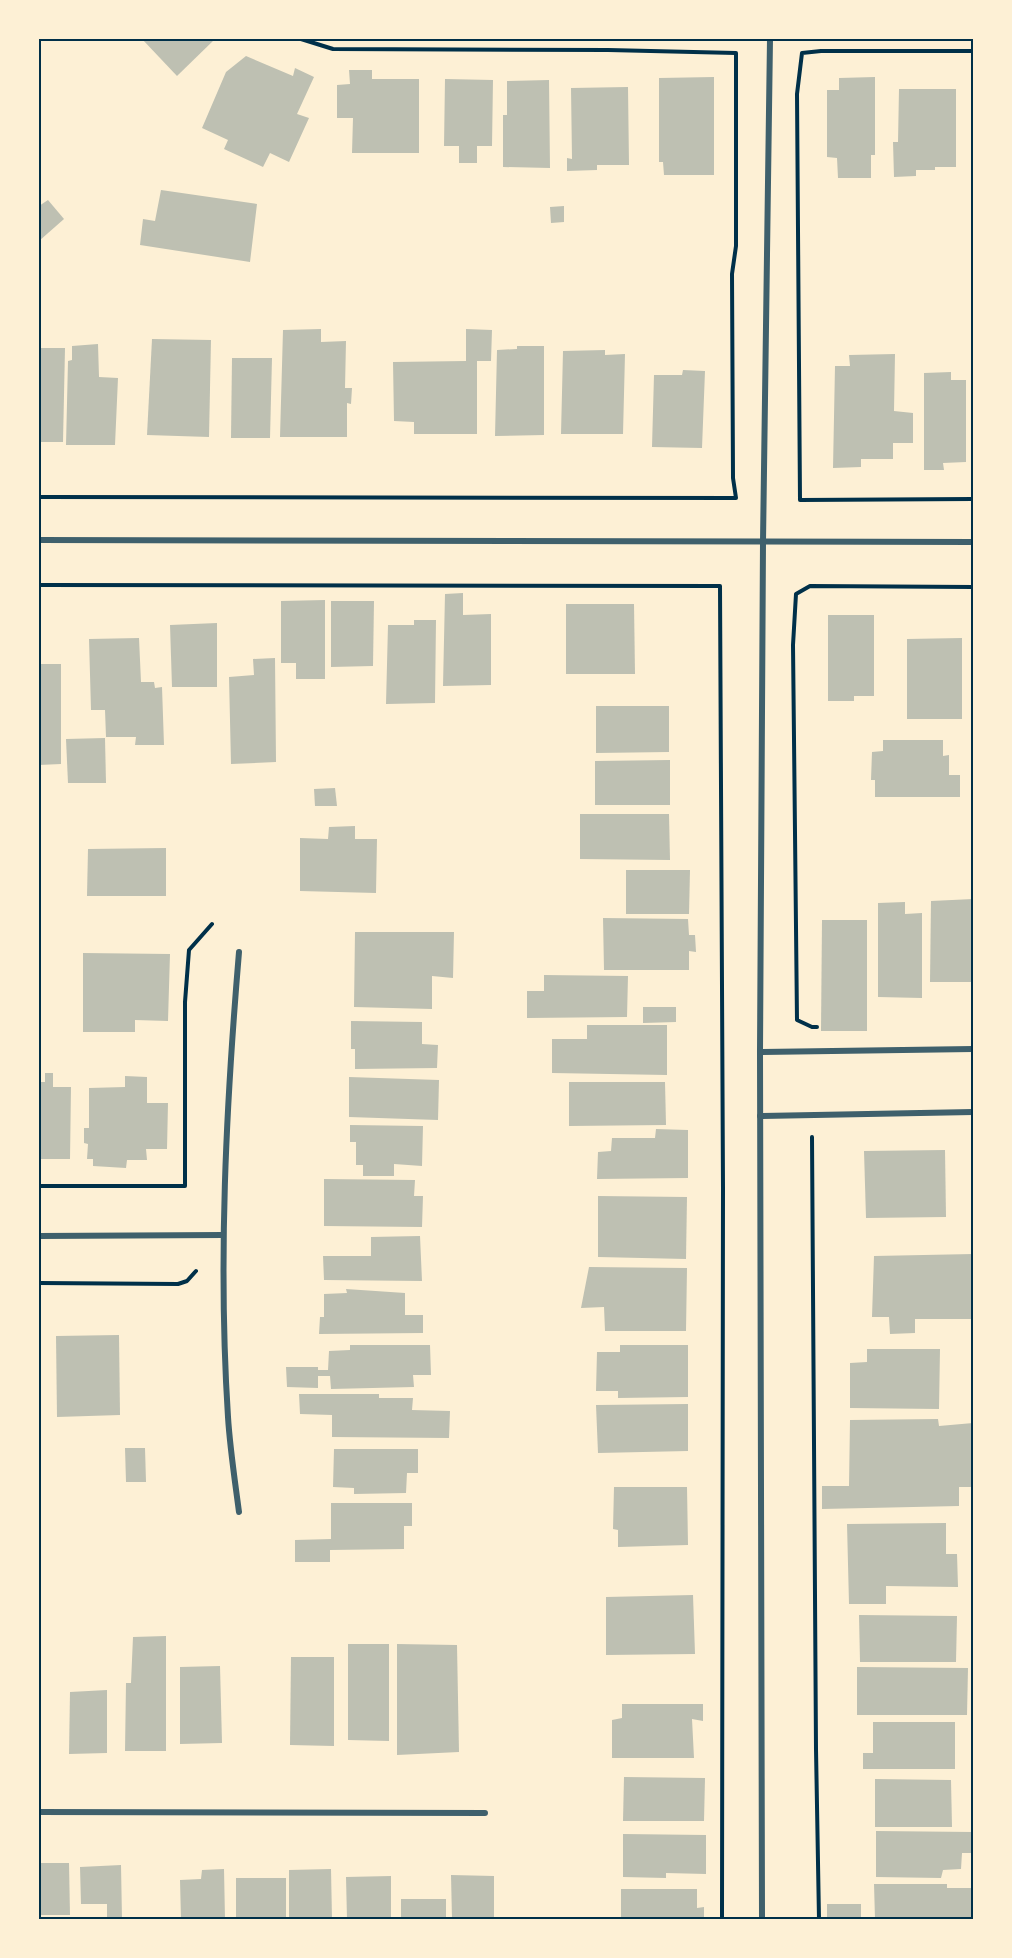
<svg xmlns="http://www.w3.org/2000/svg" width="1012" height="1958" viewBox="0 0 1012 1958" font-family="'PT Sans',sans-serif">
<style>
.building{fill:#bec0b2}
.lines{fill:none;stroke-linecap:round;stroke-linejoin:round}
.path{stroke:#003049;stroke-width:4}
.minor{stroke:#3f606c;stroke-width:6}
.neatline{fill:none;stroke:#003049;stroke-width:2}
</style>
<rect width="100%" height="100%" fill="#fdf0d5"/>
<g class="building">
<polygon points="142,39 215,39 177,76"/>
<polygon points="246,56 293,76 295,68 314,77 297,114 309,118 289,162 270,153 263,167 224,149 228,140 202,128 226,72"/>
<polygon points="349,70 372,70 372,79 419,79 419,153 352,153 353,118 337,118 337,85 350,84"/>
<polygon points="714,77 714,175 664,175 663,162 659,162 659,78"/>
<polygon points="875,77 875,155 871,155 871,178 838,178 837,158 827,157 827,90 839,90 839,78"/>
<polygon points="445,79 493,80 492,146 477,146 477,163 459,163 459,146 444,146"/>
<polygon points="549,80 550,168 503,167 503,115 507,115 507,81"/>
<polygon points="628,87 629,165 597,165 597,170 567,171 567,158 572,159 571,88"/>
<polygon points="899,89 956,89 956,167 935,167 935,170 916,170 916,176 894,177 893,142 898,142"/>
<polygon points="161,190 257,204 250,262 140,245 143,219 155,221"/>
<polygon points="48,200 64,219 39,241 39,206"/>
<polygon points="564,206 564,222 551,223 550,207"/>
<polygon points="321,329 321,342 346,341 345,388 352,388 351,404 347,403 347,437 280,437 283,330"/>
<polygon points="466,329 492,330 491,361 477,361 477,434 414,434 414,422 394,421 393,362 466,361"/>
<polygon points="152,339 211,340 209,437 147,435"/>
<polygon points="98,344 99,377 118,378 115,445 66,445 68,361 72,360 72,346"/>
<polygon points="517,346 544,346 544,435 495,436 497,350 517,349"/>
<polygon points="39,348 65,348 63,442 39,442"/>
<polygon points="605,350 605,355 625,354 623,434 561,434 563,351"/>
<polygon points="895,354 894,411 913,413 913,443 893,443 893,459 861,459 861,467 833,468 835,366 850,366 849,355"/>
<polygon points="232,358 272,358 270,438 231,438"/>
<polygon points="683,370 705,371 702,448 652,447 654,375 682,375"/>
<polygon points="951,372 951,380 966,380 966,462 943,463 944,470 924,470 924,373"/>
<polygon points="463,593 463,615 491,614 491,685 443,686 445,594"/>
<polygon points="325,600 325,679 296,679 296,663 281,663 281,601"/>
<polygon points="331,601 374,601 373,666 331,667"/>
<polygon points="566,604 634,604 635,674 566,674"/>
<polygon points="828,615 874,615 874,696 854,696 854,701 828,701"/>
<polygon points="414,620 436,620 435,703 386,704 388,625 414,625"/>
<polygon points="217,623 217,687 172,687 170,625"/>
<polygon points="139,638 141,682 154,682 155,688 162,687 164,745 135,745 136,737 106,737 105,710 91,710 89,639"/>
<polygon points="962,638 962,719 907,719 907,639"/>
<polygon points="275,658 276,762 231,764 229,677 254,675 253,659"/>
<polygon points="39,664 61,664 61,764 39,765"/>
<polygon points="596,706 669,706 669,752 596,753"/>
<polygon points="105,738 106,783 68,783 66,739"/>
<polygon points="883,740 943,740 943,756 949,755 949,775 960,775 960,797 875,797 875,780 871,780 872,752 883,751"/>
<polygon points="670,760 670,805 595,805 595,761"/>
<polygon points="335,788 337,806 315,806 314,789"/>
<polygon points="580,814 669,814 670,860 580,859"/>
<polygon points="355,826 355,839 377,839 376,893 300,891 300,838 328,839 329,827"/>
<polygon points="166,848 166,896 87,896 88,849"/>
<polygon points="626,870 690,870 689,914 626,914"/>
<polygon points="973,899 973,982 930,982 931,901"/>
<polygon points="905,902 905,914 922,913 922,998 878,997 878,903"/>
<polygon points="603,918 688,919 689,935 695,935 696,952 689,951 689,970 604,970"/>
<polygon points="822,920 867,920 867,1031 821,1031"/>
<polygon points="355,932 454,932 453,978 432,976 432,1009 354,1007"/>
<polygon points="83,953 170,954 168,1021 135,1020 135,1032 83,1032"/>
<polygon points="544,975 628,976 627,1017 527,1018 527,991 544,991"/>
<polygon points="643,1007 676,1007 676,1022 643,1023"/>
<polygon points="351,1021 422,1022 422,1044 438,1045 437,1068 355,1069 355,1049 351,1049"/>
<polygon points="587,1025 667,1025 667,1075 552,1073 552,1039 587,1039"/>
<polygon points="45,1073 53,1073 53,1087 71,1087 70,1159 39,1159 39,1082 45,1082"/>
<polygon points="125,1076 147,1077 147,1103 168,1103 167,1149 146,1149 147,1160 127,1160 126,1168 93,1166 93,1159 87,1159 88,1144 84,1143 84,1128 89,1128 89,1088 125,1087"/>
<polygon points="349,1077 439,1080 438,1120 349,1117"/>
<polygon points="569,1082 665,1082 666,1125 569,1126"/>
<polygon points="350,1125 423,1126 422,1166 394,1164 394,1176 363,1176 363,1165 356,1165 356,1142 350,1142"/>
<polygon points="656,1129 688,1130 688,1178 597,1179 598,1152 611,1151 612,1138 655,1138"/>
<polygon points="945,1150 946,1217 866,1218 864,1151"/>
<polygon points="324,1179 415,1180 414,1196 423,1196 422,1227 324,1226"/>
<polygon points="598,1196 687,1197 686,1259 598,1257"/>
<polygon points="420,1236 422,1281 324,1280 323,1256 371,1256 371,1237"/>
<polygon points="973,1254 973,1319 915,1319 915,1333 890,1334 889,1317 872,1317 874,1256"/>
<polygon points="589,1267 687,1268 686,1331 605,1331 604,1307 581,1308"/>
<polygon points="346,1289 405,1293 405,1315 423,1315 423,1333 319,1334 320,1317 324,1317 324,1294 347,1293"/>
<polygon points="119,1335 120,1415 57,1417 56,1336"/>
<polygon points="350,1345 430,1345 431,1375 413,1375 414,1387 331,1389 330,1376 318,1376 318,1388 287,1387 286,1367 318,1367 318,1370 328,1370 329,1351 350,1350"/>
<polygon points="620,1345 688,1345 688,1397 618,1398 618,1391 596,1391 597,1352 620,1352"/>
<polygon points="867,1349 940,1349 939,1409 850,1408 850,1363 867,1362"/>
<polygon points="299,1394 379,1394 379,1398 413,1398 412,1410 450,1411 449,1438 332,1437 332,1415 300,1414"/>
<polygon points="688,1404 688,1451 598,1453 596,1405"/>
<polygon points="938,1419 939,1426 973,1423 973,1487 959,1487 959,1506 822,1509 822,1486 849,1486 850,1420"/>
<polygon points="125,1448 145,1448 146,1482 126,1482"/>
<polygon points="334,1449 418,1449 418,1473 407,1473 406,1493 354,1494 354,1488 333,1487"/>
<polygon points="614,1487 687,1487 688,1545 618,1547 618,1530 613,1529"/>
<polygon points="331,1503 412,1503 412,1526 404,1526 404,1549 330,1550 330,1562 295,1562 295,1540 331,1539"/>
<polygon points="946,1523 946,1554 957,1554 958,1587 886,1586 886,1604 849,1604 847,1524"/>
<polygon points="693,1595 695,1654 606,1655 606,1597"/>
<polygon points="859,1615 957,1616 956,1662 860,1662"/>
<polygon points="166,1636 166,1751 125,1751 126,1683 131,1683 133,1637"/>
<polygon points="348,1644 389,1644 389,1741 348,1740"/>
<polygon points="397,1644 457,1645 459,1752 397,1755"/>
<polygon points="291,1657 334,1657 334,1746 290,1745"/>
<polygon points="220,1666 222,1743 180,1744 180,1667"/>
<polygon points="857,1667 968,1668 967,1715 857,1715"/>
<polygon points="107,1690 107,1753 69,1754 70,1692"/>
<polygon points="622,1704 703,1704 703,1721 692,1719 694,1758 612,1758 612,1720 622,1718"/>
<polygon points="873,1722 955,1722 955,1769 863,1769 863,1753 873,1753"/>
<polygon points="624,1777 705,1778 704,1821 623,1821"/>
<polygon points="875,1779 951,1780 952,1827 875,1827"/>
<polygon points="876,1831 973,1832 973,1853 962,1853 961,1869 943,1870 941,1878 876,1877"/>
<polygon points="623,1834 706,1835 706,1874 666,1873 666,1878 623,1877"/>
<polygon points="39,1863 69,1863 70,1915 39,1915"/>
<polygon points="121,1865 122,1919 107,1918 107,1904 81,1904 80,1867"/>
<polygon points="224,1869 225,1919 181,1919 180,1880 201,1879 202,1870"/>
<polygon points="331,1869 332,1919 289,1919 289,1870"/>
<polygon points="451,1875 494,1876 494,1919 452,1919"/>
<polygon points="391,1876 391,1919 347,1919 346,1877"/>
<rect x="236" y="1878" width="50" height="41"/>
<polygon points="874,1884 947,1884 947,1888 973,1888 973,1919 875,1919"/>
<polygon points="621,1889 697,1889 697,1908 704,1907 704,1919 621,1919"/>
<rect x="401" y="1899" width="45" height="20"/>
<rect x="827" y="1904" width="34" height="15"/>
</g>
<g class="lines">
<g class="path">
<polyline points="973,51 821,51 802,53 797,94 800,500 973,499"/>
<polyline points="39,497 736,498 733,478 732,274 736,246 736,53 608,50 333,49 301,39"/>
<polyline points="39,585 720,586 723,1187 722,1919"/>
<polyline points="817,1027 812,1027 797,1020 793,645 796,594 810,586 973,587"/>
<polyline points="812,1137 816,1749 819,1919"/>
<polyline points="39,1186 185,1186 185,1002 189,950 212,924"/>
<polyline points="39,1283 178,1284 187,1281 196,1271"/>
</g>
<g class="minor">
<polyline points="39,540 973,542"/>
<path d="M 239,952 C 226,1107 218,1262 228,1417 C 230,1449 235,1481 239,1512"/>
<polyline points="760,1052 973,1049"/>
<polyline points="760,1116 973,1112"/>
<polyline points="39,1236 223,1235"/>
<polyline points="39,1812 485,1813"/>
<polyline points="762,1919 760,1052 763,542 770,39"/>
</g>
</g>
<rect width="1012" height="1958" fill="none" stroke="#fdf0d5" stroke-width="81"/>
<rect x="40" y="40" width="932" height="1878" class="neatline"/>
</svg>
